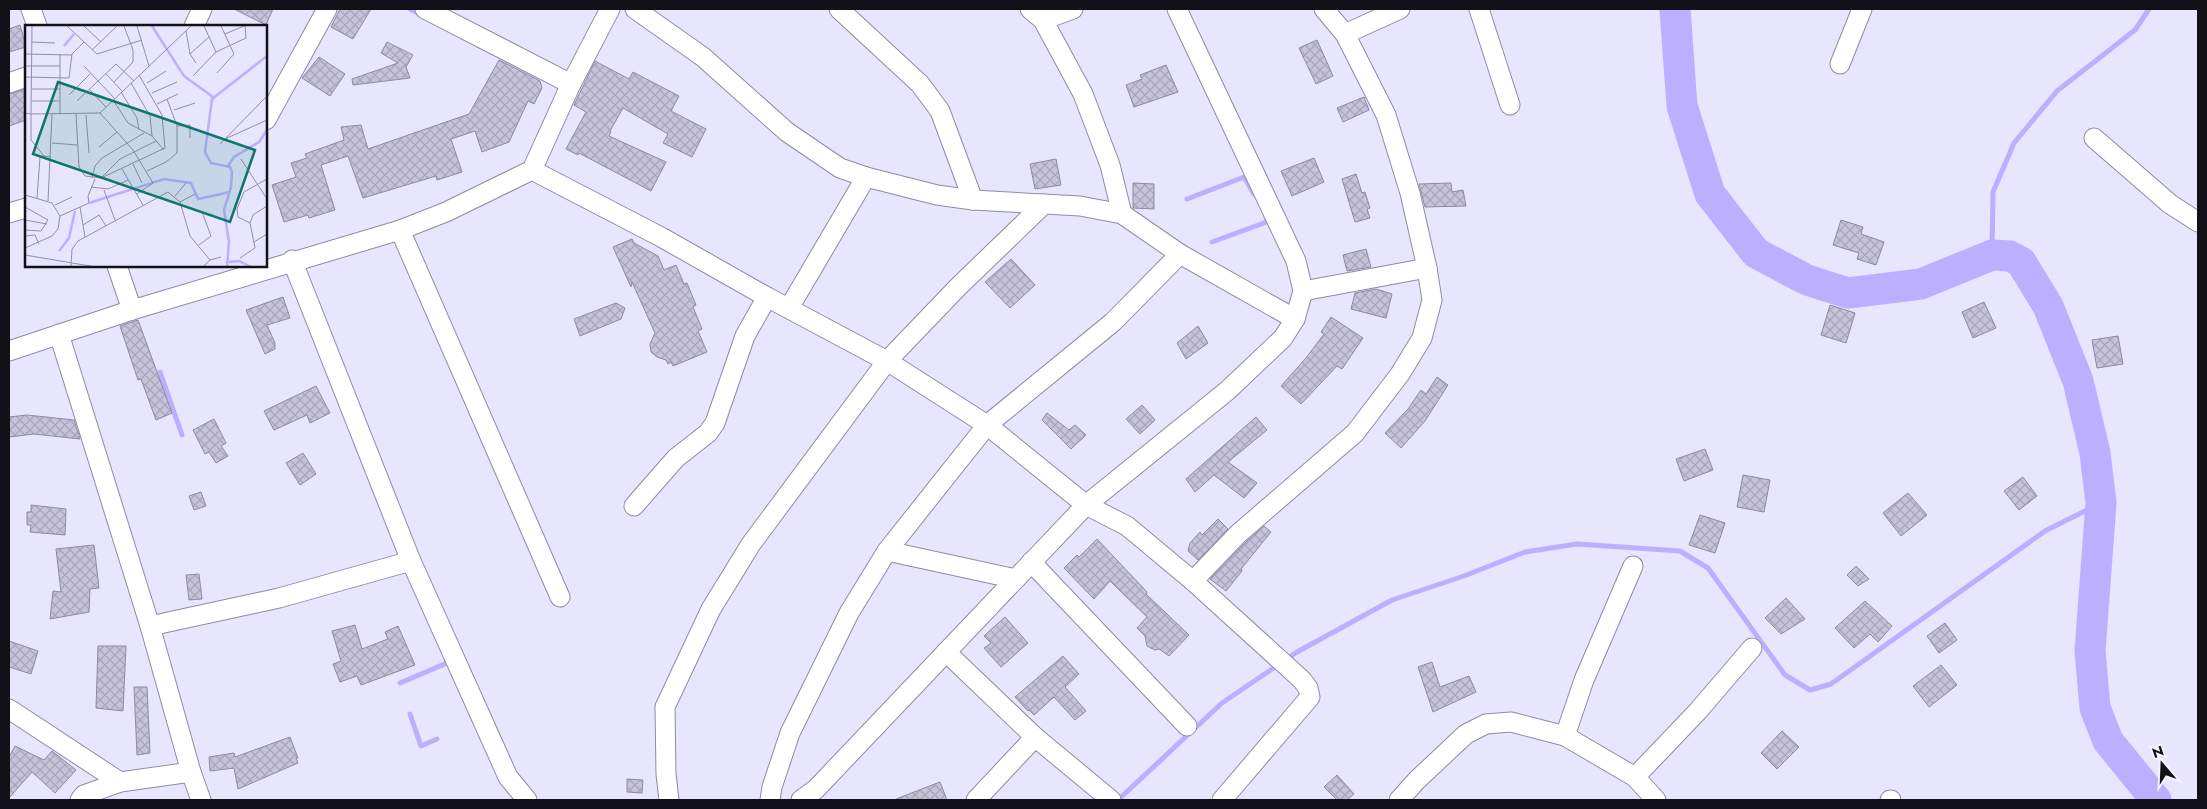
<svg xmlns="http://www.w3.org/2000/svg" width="2207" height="809" viewBox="0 0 2207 809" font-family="Jost,sans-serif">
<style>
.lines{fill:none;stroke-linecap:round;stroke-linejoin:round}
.stream{stroke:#bcafff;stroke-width:5}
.river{stroke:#bcafff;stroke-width:31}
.building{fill:url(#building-cross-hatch);stroke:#8d8aa1}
.street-casing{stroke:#8e8ba2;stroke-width:21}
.street{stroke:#fff;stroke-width:19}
.inset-river{fill:none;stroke:#bcafff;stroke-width:2.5}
.inset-road{fill:none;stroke:#9290a3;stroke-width:1}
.view{fill:#0f766e;fill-opacity:0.15;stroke:#0f766e;stroke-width:2.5}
.inset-edge{fill:none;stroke:#121119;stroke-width:2.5}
</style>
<defs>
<pattern id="building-cross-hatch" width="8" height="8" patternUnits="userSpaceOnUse" patternTransform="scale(1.25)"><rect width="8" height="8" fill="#c5c2da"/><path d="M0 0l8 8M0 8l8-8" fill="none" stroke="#a8a6ba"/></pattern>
</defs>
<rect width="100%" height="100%" fill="#e8e5ff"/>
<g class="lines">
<g class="stream">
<polyline points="410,9 422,15"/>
<polyline points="1187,199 1244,177 1254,194"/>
<polyline points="1212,242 1264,223 1268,220 1266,217"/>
<polyline points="1992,255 1993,192 2014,143 2057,91 2135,30 2149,9"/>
<polyline points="160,372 182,435"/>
<polyline points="400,683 447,663 446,658"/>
<polyline points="410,714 421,746 437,739"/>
<polyline points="1118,800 1222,703 1297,652 1392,600 1464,576 1525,552 1577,544 1680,551 1708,568 1785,675 1810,690 1831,684 2045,531 2101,503"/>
</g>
<polyline class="river" points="1675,9 1682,106 1710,194 1756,253 1807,280 1848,293 1921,284 1992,255 2010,256 2021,262 2048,306 2078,381 2095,453 2101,503 2090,651 2095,708 2108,741 2156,800"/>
</g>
<g class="building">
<polygon points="234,9 273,9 266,25"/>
<polygon points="340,9 371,9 353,39 331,27"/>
<polygon points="20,25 26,47 9,52 9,29"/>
<polygon points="1317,40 1333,76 1316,84 1299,48"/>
<polygon points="387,42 413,55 406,67 410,78 353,85 352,79 398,63 381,53"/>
<polygon points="319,57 345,74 330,96 302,78"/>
<polygon points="499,60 540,81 542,88 534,104 528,101 509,142 482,152 475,131 451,139 462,172 437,180 436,176 363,198 348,156 321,165 335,210 309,218 308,215 284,222 272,185 296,177 291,163 307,158 305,154 344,140 341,127 361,125 368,149 469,114"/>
<polygon points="595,61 629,79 633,72 679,96 671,111 706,129 692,157 663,143 668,134 623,108 610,131 611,132 609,136 666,162 651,191 579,153 578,155 566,149 586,112 574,105"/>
<polygon points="1166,65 1178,92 1134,107 1126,85 1142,79 1140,75"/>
<polygon points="26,89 26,120 9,126 9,94"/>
<polygon points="1364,97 1369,110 1343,122 1337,108"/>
<polygon points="1314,158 1324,182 1292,196 1281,171"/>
<polygon points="1056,159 1061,185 1035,189 1030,164"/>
<polygon points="1356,174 1362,193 1365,192 1370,208 1367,209 1370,218 1355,222 1342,179"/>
<polygon points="1133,183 1154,184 1154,209 1133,208"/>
<polygon points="1451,183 1452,192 1463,190 1466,206 1425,207 1419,184"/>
<polygon points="1841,220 1863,227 1861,234 1884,242 1876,265 1857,259 1859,253 1833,245"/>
<polygon points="632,239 634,243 658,256 664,270 676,265 684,284 687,283 696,305 693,307 702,329 698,331 707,352 673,366 671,362 668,364 666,360 657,357 651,352 650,344 655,333 632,282 631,287 613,247"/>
<polygon points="1366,249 1371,267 1347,271 1343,255"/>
<polygon points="1011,259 1035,285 1010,308 985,282"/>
<polygon points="1376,289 1392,294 1386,318 1351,309 1355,293"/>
<polygon points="283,297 290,318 267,325 275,343 275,349 265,354 246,310"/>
<polygon points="1984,302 1996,328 1973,338 1962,312"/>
<polygon points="616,303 625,308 621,319 580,336 574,319"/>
<polygon points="1830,305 1855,313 1846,343 1821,335"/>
<polygon points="1331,317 1363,338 1342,369 1337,366 1301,404 1281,386 1306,358 1324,334 1321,332"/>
<polygon points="138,320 172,413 156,420 141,379 138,380 120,326"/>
<polygon points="1198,326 1208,343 1186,359 1177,343"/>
<polygon points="2118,336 2123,364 2097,368 2092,340"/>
<polygon points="1437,377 1448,385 1425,421 1401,448 1385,433 1408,409 1421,390 1426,394"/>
<polygon points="316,386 330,413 310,423 307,415 274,430 264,411"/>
<polygon points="1142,405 1155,420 1140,434 1126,419"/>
<polygon points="1047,413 1069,430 1075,425 1086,435 1071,449 1042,420"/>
<polygon points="27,415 74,420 80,439 34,434 9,437 9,417"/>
<polygon points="1256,417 1267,430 1228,462 1257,483 1244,498 1214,475 1195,492 1186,479"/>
<polygon points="214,419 226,443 221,446 228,456 216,463 209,452 205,454 193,430"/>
<polygon points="1705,449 1713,470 1684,481 1676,459"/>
<polygon points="303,453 316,474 300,485 286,463"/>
<polygon points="1743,475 1770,480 1764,512 1737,507"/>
<polygon points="2023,477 2037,496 2019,510 2004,491"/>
<polygon points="201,492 206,506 194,510 189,496"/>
<polygon points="1908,493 1927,515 1901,536 1883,513"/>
<polygon points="31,505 66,509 65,535 30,532 31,525 27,525 27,512 31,512"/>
<polygon points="1700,515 1725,523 1715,553 1689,545"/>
<polygon points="1218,519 1228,529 1198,560 1188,551 1190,543 1200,532 1202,535"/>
<polygon points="1264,526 1271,532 1241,569 1242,571 1226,591 1210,579 1246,542"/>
<polygon points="1097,539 1147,592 1146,594 1189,635 1169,656 1159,649 1155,650 1147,646 1145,636 1137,628 1147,617 1110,581 1094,599 1064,568 1077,555 1079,557"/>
<polygon points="94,545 99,588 90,589 89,612 50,619 53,591 61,592 56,549"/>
<polygon points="1856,566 1869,579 1858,586 1847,575"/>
<polygon points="199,574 202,599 189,600 186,575"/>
<polygon points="1786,598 1805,619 1781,634 1765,618"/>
<polygon points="1865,601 1892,626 1878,642 1870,634 1854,648 1835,628"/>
<polygon points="1005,617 1028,643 1001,667 984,648 991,643 984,636"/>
<polygon points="1945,623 1957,640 1939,653 1927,636"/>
<polygon points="355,625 362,649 388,639 385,632 398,626 415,665 361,685 357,676 340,682 333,664 341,661 332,631"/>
<polygon points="9,641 38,651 31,674 9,667"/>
<polygon points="98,646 126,646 123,711 96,708"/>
<polygon points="1063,656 1079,674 1065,687 1086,711 1075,720 1054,697 1034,715 1029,710 1028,711 1015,697"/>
<polygon points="1432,662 1440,687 1469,676 1476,692 1433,712 1418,667"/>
<polygon points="1941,665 1957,685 1929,707 1913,686"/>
<polygon points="134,687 147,687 150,753 137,755"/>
<polygon points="1782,731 1799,747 1777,769 1761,753"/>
<polygon points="290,737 298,758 296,758 298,763 238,789 234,768 210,771 209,757 234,753 235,757"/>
<polygon points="15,746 44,760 52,751 76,770 55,793 32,772 9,798 9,757"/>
<polygon points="1337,775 1354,794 1347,800 1337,800 1324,787"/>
<polygon points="627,779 643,780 642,793 627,792"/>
<polygon points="940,782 947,800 896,800 896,799"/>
</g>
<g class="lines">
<defs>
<g id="street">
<polyline points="31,9 37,26"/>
<polyline points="425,9 571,84"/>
<polyline points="635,9 703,57 787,132 840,168 866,177 937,195 973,200 1080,206 1122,214 1180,254 1295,319"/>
<polyline points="839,9 920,84 940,111 973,200"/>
<polyline points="1030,9 1043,20 1083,94 1110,165 1122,214"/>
<polyline points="1479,9 1510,105"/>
<polyline points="1043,20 1073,9"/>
<polyline points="194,26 202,9"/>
<polyline points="1345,34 1400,9"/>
<polyline points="1840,64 1862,9"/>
<polyline points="9,83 26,77"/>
<polyline points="266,120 327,9"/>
<polyline points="2094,138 2170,204 2198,222"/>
<polyline points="532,170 661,237 767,297 887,361 987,425 1086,505 1127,526 1193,581 1302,680 1308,688 1310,697 1222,800"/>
<polyline points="9,213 26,208"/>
<polyline points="400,230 560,597"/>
<polyline points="292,260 411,561 508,777 527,800"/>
<polyline points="117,266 132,310"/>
<polyline points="1303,291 1427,268"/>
<polyline points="789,308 866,177"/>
<polyline points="59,334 150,626 191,772 201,800"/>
<polyline points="9,351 132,310 400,230 446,212 532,170 571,84 610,9"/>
<polyline points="634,506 676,458 708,433 715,423 745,336 767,297"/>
<polyline points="887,551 1016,579"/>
<polyline points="1031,562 1187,726"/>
<polyline points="1193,581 1238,534 1355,433 1400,374 1422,338 1432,300 1427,268 1410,193 1386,115 1345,34 1324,9"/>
<polyline points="150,626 279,598 411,561"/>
<polyline points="946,652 1035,737 1111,800"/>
<polyline points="9,709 120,782 191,772"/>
<polyline points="1565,736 1584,680 1633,566"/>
<polyline points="1635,777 1698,711 1752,648"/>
<polyline points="80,800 84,795 120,782"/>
<polyline points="669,800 666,774 665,707 711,609 751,544 887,361 958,287 1044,204"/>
<polyline points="770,800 772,787 790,733 849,613 887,551 987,425 1113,322 1180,254"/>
<polyline points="801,800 816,789 1086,505 1227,391 1283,338 1295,319 1303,291 1296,261 1177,9"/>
<polyline points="976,800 1035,737"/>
<polyline points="1399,800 1417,780 1466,734 1486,724 1511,722 1565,736 1635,777 1656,800"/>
<polyline points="1890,800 1891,800"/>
</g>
</defs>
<use href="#street" class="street-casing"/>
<use href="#street" class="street"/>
</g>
<g transform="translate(25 25)">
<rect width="242" height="242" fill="#e8e5ff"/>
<path class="inset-river" d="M 127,1 L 159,51 L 188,72M 39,21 L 49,9M 203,141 L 209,132 L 234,117 L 242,105M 64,178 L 139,154 L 166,158 L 173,174 L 205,167M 34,226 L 44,213 L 50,186M 204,237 L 214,236 L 226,242M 202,242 L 204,217 L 199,185 L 206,162 L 207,147 L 205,142 L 186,138 L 180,127 L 187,74 L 242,31"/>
<path class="inset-road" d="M 42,1 L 72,29 L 117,15M 59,1 L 76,17M 112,1 L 124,41M 179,1 L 191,27M 161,6 L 165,29 L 171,38M 200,9 L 219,1M 7,17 L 30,18M 67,25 L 92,1M 0,29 L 47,30M 165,29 L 184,12M 0,41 L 35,41M 59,41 L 90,74M 192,48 L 209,29 L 196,1M 81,49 L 97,66M 168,51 L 191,27 L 221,13 L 220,1M 0,52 L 44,53 L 47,29 L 59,17M 89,57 L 108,37 L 108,25 L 99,1M 106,58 L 125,91 L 127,111M 122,58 L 141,46M 7,64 L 35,64M 65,65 L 81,82M 96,67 L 112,93 L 114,105M 127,68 L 152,57M 44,70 L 65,49M 88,75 L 103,98 L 127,111 L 139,125M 7,76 L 35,76M 52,76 L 91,39 L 109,56M 132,79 L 153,69M 149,85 L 170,78M 0,88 L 6,89 L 7,1M 75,88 L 108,125 L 128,158 L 112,169M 35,89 L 35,29M 51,89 L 54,142 L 60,151 L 76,153 L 95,134 L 131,116M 61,90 L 64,128M 152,101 L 165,100 L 165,113M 200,114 L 242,95M 27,118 L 52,120M 195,119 L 242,71M 74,122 L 92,107M 26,132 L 19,131 L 6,115 L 6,89 L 75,88 L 166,1M 216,134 L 242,174M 108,139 L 117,158M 97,144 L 118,180M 122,146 L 141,137 L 152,128 L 152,101 L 142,74M 67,153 L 70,141 L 77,133 L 119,108M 76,153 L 140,123 L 137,90 L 114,50M 66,162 L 83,164 L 103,155M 79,165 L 90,195M 0,170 L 27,178 L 35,191 L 33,204 L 27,211 L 0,223M 150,171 L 161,158M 12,173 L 15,132 L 18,131M 23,176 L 27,89M 155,177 L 170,169M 30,180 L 47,172M 0,182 L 23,195 L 16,206 L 0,205M 55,182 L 60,212M 35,191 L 64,178 L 63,171 L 70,154M 0,195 L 22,199M 225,198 L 213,192 L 212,184 L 219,167 L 242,154M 58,200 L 74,190 L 81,201M 0,211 L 10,210 L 14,219M 229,217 L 242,209M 174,220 L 186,211 L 177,187M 0,230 L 71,242M 215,233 L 230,223 L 225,198 L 228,190 L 242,181M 46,242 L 47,224 L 53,216 L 143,167 L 155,177 L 165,211 L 185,235M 178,242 L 185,235 L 196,232"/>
<path class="view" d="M 33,57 L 230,125 L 205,197 L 8,129 Z"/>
<rect width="242" height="242" class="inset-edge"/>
</g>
<rect width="2207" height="809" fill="none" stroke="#121119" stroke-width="20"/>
<g transform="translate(2162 764) rotate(341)" stroke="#f6f4ff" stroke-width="4" paint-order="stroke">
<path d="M0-4L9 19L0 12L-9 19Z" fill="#121119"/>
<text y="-8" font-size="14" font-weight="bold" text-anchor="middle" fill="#121119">N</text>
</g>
</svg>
